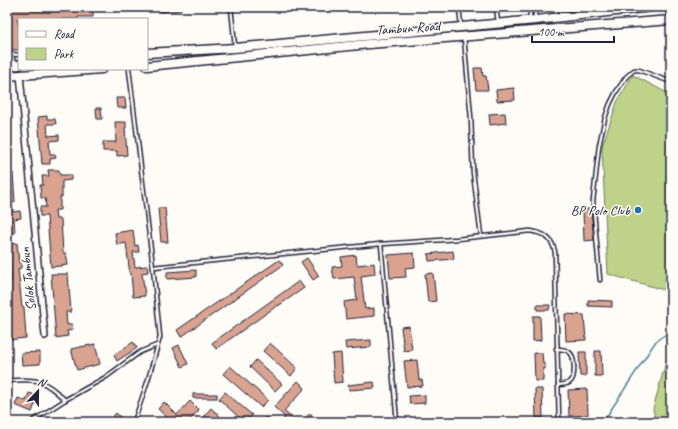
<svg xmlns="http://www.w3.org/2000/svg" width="678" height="429" viewBox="0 0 678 429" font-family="Caveat,sans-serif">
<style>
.green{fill:#bed389;stroke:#707a62}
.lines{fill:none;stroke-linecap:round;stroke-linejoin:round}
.stream{stroke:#568694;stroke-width:1.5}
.building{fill:#d9a390;stroke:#22223b}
.lane-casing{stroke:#22223b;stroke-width:5.5}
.street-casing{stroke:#22223b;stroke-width:8}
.primary-casing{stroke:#22223b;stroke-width:11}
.lane{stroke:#fdfcf7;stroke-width:2.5}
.street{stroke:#fdfcf7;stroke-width:5}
.primary{stroke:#fdfcf7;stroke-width:8}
.poi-dot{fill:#1f6fb2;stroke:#fdfcf7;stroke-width:1.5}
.labels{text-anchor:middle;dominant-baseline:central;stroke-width:3;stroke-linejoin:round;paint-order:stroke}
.street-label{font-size:14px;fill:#22223b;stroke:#fdfcf7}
.poi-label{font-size:14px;fill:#22223b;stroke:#fdfcf7;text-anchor:end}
</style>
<rect width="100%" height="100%" fill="#fdfcf7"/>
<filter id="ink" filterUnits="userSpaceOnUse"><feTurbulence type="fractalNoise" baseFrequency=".025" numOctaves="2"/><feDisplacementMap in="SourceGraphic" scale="8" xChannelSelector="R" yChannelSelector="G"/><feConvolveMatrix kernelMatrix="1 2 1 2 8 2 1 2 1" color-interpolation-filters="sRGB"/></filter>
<g filter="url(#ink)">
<g class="green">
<polygon points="633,75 671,95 671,292 608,274 602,147 617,102"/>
<polygon points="671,343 671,422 656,422 653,409"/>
</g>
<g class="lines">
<polyline class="stream" points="603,422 656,341 669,332 671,328"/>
</g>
<g class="building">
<polygon points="19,7 93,7 93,17 78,17 78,19 17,19 19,28 19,50 12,50 9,44 7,8"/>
<polygon points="159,7 181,7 181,10 160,12"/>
<polygon points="474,68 482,68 483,76 486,76 488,90 476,90"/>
<polygon points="514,88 515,100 497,101 496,90"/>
<polygon points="116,98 125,98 126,108 117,108"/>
<polygon points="96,108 101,108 102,119 97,119"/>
<polygon points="505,113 506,123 490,125 489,114"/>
<polygon points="47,116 47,119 55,119 56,124 47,124 48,136 59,135 59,140 49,141 50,154 55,154 56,158 50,159 50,164 42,164 38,117"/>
<polygon points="115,122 126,122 126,128 125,128 127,155 117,156 117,151 103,151 103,142 116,142"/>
<polygon points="7,135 10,135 12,151 7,152"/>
<polygon points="48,170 59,170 60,175 71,175 71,180 62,181 62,197 60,197 60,210 55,210 56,219 61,219 63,253 66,253 68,265 51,267 47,216 40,216 40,207 46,207 45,198 41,198 40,185 43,185 42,176 49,176"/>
<polygon points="13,173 15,202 12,203 13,212 20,211 21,218 14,219 15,233 7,234 7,174"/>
<polygon points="158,208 165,208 168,242 161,242"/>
<polygon points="583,209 591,209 594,240 584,241"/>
<polygon points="133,230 135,246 138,245 139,252 133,252 135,267 147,266 148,272 142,273 145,296 133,297 131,274 130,275 126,243 117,245 115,233"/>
<polygon points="17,243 19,263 21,263 21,268 18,269 22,307 24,307 26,338 7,340 7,281 11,281 11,278 10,266 7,267 7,244"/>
<polygon points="453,251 454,259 429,261 428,254"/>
<polygon points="414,253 415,267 405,268 406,277 390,278 388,255"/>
<polygon points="356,255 357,265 374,263 375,274 361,276 365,309 374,308 374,316 346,319 344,302 357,300 354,277 334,279 332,267 342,266 341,257"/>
<polygon points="307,258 319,276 313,280 301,262"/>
<polygon points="279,260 283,265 181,337 177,330"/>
<polygon points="196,270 196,277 167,279 167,272"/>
<polygon points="433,273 436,301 428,302 425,274"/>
<polygon points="51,274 68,274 71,312 66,312 67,325 72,324 73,330 67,331 68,336 56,338"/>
<polygon points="299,281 304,288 278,306 278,305 216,349 212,343"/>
<polygon points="588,300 612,301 612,307 588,306"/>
<polygon points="537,305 550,305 549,310 537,310"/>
<polygon points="565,314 584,315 586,340 566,341"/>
<polygon points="533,316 540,316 541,340 533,341"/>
<polygon points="409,326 412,350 404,351 401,327"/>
<polygon points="371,340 371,347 346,349 345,342"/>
<polygon points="133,342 137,348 117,361 114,355"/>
<polygon points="270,343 297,368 291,376 263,351"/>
<polygon points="95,344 100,364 77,370 71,349"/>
<polygon points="179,345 188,364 182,367 173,348"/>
<polygon points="595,351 601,351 602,376 595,376"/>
<polygon points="40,352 40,364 22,365 21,353"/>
<polygon points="579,352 586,352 586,376 580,376"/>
<polygon points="341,353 343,382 334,383 332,354"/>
<polygon points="534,353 542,353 543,364 545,364 545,369 543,369 543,381 535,381"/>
<polygon points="256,360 282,384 275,391 250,367"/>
<polygon points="417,360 419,380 422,380 423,386 407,387 404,361"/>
<polygon points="230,366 268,400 261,407 223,374"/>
<polygon points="298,381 305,388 284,411 296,422 286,422 283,419 285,417 274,407"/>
<polygon points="374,382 375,388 349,390 348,385"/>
<polygon points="535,389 542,389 543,418 536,418"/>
<polygon points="587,389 588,415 569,416 568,390"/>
<polygon points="225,392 252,415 246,422 244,422 219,399"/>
<polygon points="29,393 38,396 32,412 15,405 18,398 26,401"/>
<rect x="193" y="394" width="24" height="4"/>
<polygon points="425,395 425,403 410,404 409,396"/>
<polygon points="190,401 199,410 188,422 172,422 158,409 164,402 177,415"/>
<polygon points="211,408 226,422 211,422 204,416"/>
<polygon points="116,413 126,422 108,422"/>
<polygon points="310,413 319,422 309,422 305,419"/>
</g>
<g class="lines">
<defs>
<g id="lane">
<polyline points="231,7 235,47"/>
<polyline points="459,7 461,26"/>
<polyline points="496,7 498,22"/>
<polyline points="530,7 530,19"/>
<polyline points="535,7 535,18"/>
<polyline points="464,37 471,118 473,172 481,236"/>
<polyline points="7,46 10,54 19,55"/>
<polyline points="12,55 14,65"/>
<polyline points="129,69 153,267 160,337 148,380 134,422"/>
<polyline points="381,244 397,422"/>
<path d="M 153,267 L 381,244 L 457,239 L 530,231 C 544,233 552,238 555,252 L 559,422"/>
<polyline points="600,280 593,201 599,146 605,118 610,104 616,92 626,77 634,70 639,70 671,82"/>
<path d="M 556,349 C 561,349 566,349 569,352 C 575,355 576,378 570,382 C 567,385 562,384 558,385"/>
<path d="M 7,381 C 36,378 44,379 65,400"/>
<polyline points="31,422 65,400 106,377 140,352 157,345"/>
<polyline points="262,422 266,420 270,422"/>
</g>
<polyline id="street" points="20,75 45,336"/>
<g id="primary">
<polyline points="147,53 235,48 536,20 652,7"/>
<polyline points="7,66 19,65"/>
<polyline points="147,66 369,44 671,20"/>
<polyline points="7,76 102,69"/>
</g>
</defs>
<use href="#lane" class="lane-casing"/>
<use href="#street" class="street-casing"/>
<use href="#primary" class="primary-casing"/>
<use href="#lane" class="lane"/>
<use href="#street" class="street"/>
<use href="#primary" class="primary"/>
</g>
</g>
<circle class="poi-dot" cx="638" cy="210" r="4"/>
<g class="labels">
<g class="street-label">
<text transform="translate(408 28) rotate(-4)">Tambun Road</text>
<text transform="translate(28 279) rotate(-96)">Solok Tambun</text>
</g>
<g class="poi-label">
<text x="630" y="210">BP Polo Club</text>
</g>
</g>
<rect width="678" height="429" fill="none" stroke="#fdfcf7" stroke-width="24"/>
<rect x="12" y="12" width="654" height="405" fill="none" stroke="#22223b" stroke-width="1.5" filter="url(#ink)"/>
<rect x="18" y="18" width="130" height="52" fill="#fdfcf7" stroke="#a5a5ac"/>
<rect x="26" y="31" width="20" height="6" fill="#fdfcf7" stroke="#a5a5ac"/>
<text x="54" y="38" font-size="12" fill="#22223b">Road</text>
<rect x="26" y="48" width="20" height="12" fill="#bed389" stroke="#a5a5ac"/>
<text x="54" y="58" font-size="12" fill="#22223b">Park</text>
<g transform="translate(38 391) rotate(22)" stroke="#fdfcf7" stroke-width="3" paint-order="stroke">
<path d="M0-3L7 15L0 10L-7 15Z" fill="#22223b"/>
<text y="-6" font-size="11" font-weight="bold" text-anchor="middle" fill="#22223b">N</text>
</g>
<path d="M532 36v6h82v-6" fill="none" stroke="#22223b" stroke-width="2"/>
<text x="538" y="36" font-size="12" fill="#22223b" stroke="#fdfcf7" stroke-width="3" paint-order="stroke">100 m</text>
</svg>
